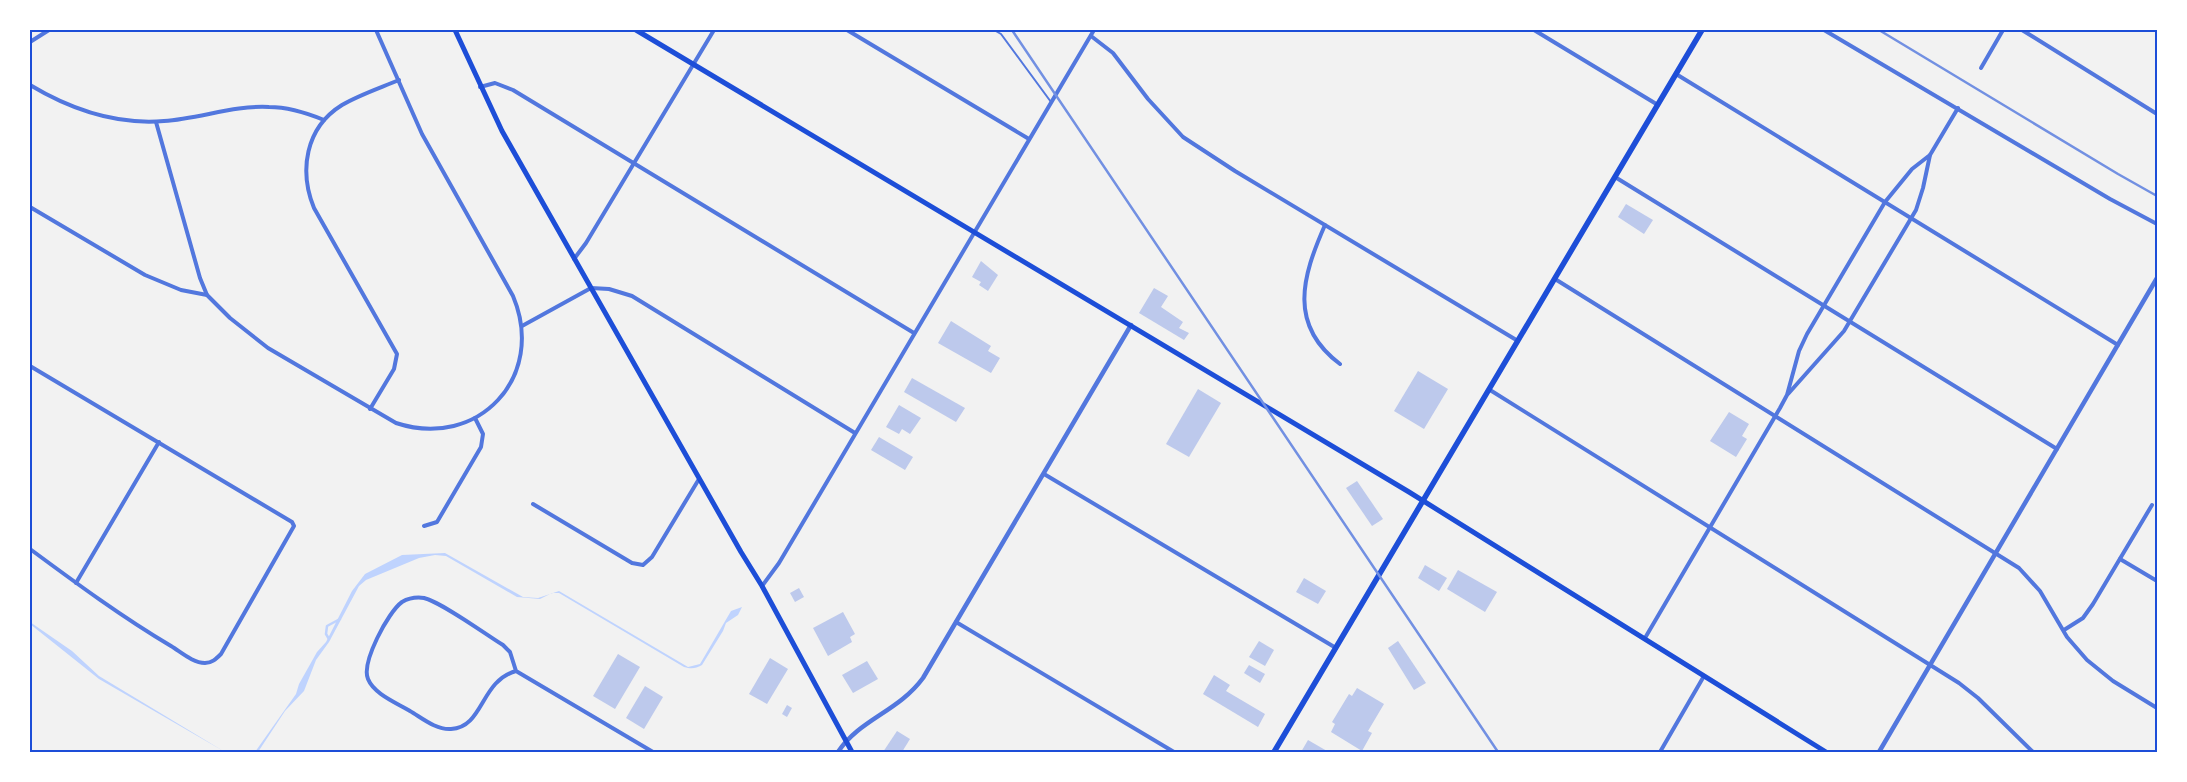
<svg xmlns="http://www.w3.org/2000/svg" width="2187" height="782" viewBox="0 0 2187 782" font-family="Georgia,serif">
<style>
.water{fill:#bfd3fe}
.lines{fill:none;stroke-linecap:round;stroke-linejoin:round}
.stream{stroke:#bfd3fe;stroke-width:2.5}
.building{fill:#bdc9ec}
.service{stroke:#5277de;stroke-width:2}
.minor{stroke:#5277de;stroke-width:4}
.tertiary{stroke:#5277de;stroke-width:4.5}
.secondary{stroke:#1d4ed8;stroke-width:5}
.primary{stroke:#1d4ed8;stroke-width:5.5}
.rail{stroke:#7290e2;stroke-width:2.5}
.neatline{fill:none;stroke:#1d4ed8;stroke-width:2}
</style>
<rect width="100%" height="100%" fill="#f2f2f2"/>
<g class="water">
<path d="M 445,553 L 523,597 L 538,598 L 559,591 L 688,667 L 700,664 L 731,611 L 742,607 L 738,615 L 726,623 L 723,631 L 702,665 C 695,669 691,669 684,667 L 559,593 L 552,593 L 540,599 L 517,597 L 446,556 L 435,555 L 419,558 L 366,580 L 359,586 L 329,642 L 316,660 L 304,691 L 285,711 L 258,752 L 255,752 L 296,694 L 299,684 L 317,652 L 326,642 L 352,591 L 365,574 L 402,555 Z"/>
<polygon points="30,622 72,651 99,676 225,752 99,679 30,624"/>
</g>
<g class="lines">
<polyline class="stream" points="329,639 326,634 327,626 340,619"/>
</g>
<g class="building">
<polygon points="1626,204 1653,220 1644,234 1618,217"/>
<polygon points="981,261 998,275 988,291 979,285 981,282 972,277"/>
<polygon points="1154,288 1168,296 1161,307 1183,322 1179,328 1189,333 1184,340 1139,313"/>
<polygon points="951,321 991,346 988,351 1000,358 991,373 938,343"/>
<polygon points="1418,371 1448,389 1424,429 1394,411"/>
<polygon points="912,378 965,408 956,422 904,392"/>
<polygon points="1198,389 1221,403 1189,457 1166,444"/>
<polygon points="899,405 921,418 910,434 902,429 899,434 886,427"/>
<polygon points="1729,412 1749,424 1742,436 1747,439 1736,457 1710,441"/>
<polygon points="879,437 913,457 905,470 871,450"/>
<polygon points="1357,481 1383,519 1372,526 1346,488"/>
<polygon points="1425,565 1447,578 1439,591 1418,578"/>
<polygon points="1458,570 1497,592 1485,612 1447,589"/>
<polygon points="1304,578 1326,591 1318,604 1296,592"/>
<polygon points="799,588 804,597 795,602 790,593"/>
<polygon points="843,612 855,634 850,637 852,642 828,656 813,628"/>
<polygon points="1259,641 1274,650 1265,666 1249,657"/>
<polygon points="1398,641 1426,683 1414,690 1388,648"/>
<polygon points="618,654 640,667 615,709 593,696"/>
<polygon points="770,658 788,669 767,704 749,694"/>
<polygon points="867,661 878,679 853,693 842,675"/>
<polygon points="1249,665 1265,674 1260,683 1244,673"/>
<polygon points="1214,675 1230,685 1226,691 1265,714 1258,727 1203,694"/>
<polygon points="645,686 663,697 644,729 626,718"/>
<polygon points="1357,688 1384,704 1368,731 1372,733 1362,751 1331,732 1335,724 1332,722 1349,694 1352,696"/>
<polygon points="787,705 792,708 787,717 782,714"/>
<polygon points="897,731 910,739 902,752 883,752"/>
<polygon points="1308,740 1327,751 1326,752 1301,752"/>
</g>
<g class="lines">
<polyline class="service" points="994,30 1001,34 1051,102"/>
<g class="minor">
<polyline points="847,30 1029,139"/>
<polyline points="1534,30 1658,105"/>
<polyline points="1824,30 2110,199 2157,224"/>
<polyline points="2022,30 2157,114"/>
<polyline points="1091,36 1113,53 1148,99 1183,137 1235,171 1518,341"/>
<polyline points="30,42 49,30"/>
<polyline points="1981,68 2003,30"/>
<polyline points="1676,74 2118,345"/>
<path d="M 30,85 C 70,109 116,125 164,121 C 199,119 234,105 269,107 C 289,107 307,113 324,120"/>
<polyline points="480,87 495,83 513,90 914,333"/>
<polyline points="156,122 200,278 207,295"/>
<polyline points="1615,177 2057,449"/>
<path d="M 30,207 L 145,275 L 181,290 L 207,295 L 230,318 L 268,348 L 396,423 C 478,450 547,377 513,296 L 422,134 L 376,30"/>
<path d="M 1325,225 C 1302,277 1288,325 1340,364"/>
<polyline points="574,259 586,243 714,30"/>
<polyline points="1555,279 2019,568 2040,591 2067,637 2087,660 2113,681 2157,708"/>
<polyline points="522,326 591,288 609,289 632,296 855,433"/>
<path d="M 30,366 L 292,522 L 294,526 L 221,654 C 216,659 212,663 205,663 C 193,663 181,652 171,646 C 122,617 76,583 30,549"/>
<polyline points="1490,390 1959,683 1978,698 2033,752"/>
<polyline points="1788,394 1844,331 1916,210 1923,188 1930,155"/>
<path d="M 370,409 L 394,369 L 397,354 L 314,208 C 299,171 305,128 342,105 C 359,95 380,88 399,80"/>
<polyline points="1044,474 1336,648"/>
<polyline points="533,504 632,563 643,565 652,557 699,479"/>
<polyline points="424,526 437,522 481,447 483,434 475,418"/>
<polyline points="2120,559 2157,581"/>
<polyline points="76,583 159,442"/>
<polyline points="762,586 779,563 1094,30"/>
<polyline points="956,622 1174,752"/>
<polyline points="2064,630 2083,618 2093,604 2152,505"/>
<polyline points="1645,638 1780,408 1787,395 1799,351 1807,334 1885,202 1912,169 1930,155 1958,108"/>
<path d="M 516,671 C 480,681 484,727 451,729 C 436,730 422,718 410,711 C 397,703 374,694 368,679 C 361,663 388,612 402,602 C 409,598 417,597 424,598 C 443,603 485,634 503,645 L 510,652 L 516,671 L 653,752"/>
<polyline points="1660,752 1704,676"/>
</g>
<g class="tertiary">
<path d="M 838,752 C 860,719 898,712 923,678 L 1131,325"/>
<polyline points="1879,752 2157,278"/>
</g>
<g class="secondary">
<polyline points="455,30 502,131 741,552 762,586 852,752"/>
<polyline points="636,30 1409,492 1826,752"/>
</g>
<polyline class="primary" points="1274,752 1702,30"/>
<g class="rail">
<polyline points="1012,30 1498,752"/>
<polyline points="1879,30 2118,174 2157,196"/>
</g>
</g>
<rect width="2187" height="782" fill="none" stroke="#ffffff" stroke-width="62"/>
<rect x="31" y="31" width="2125" height="720" class="neatline"/>
</svg>
